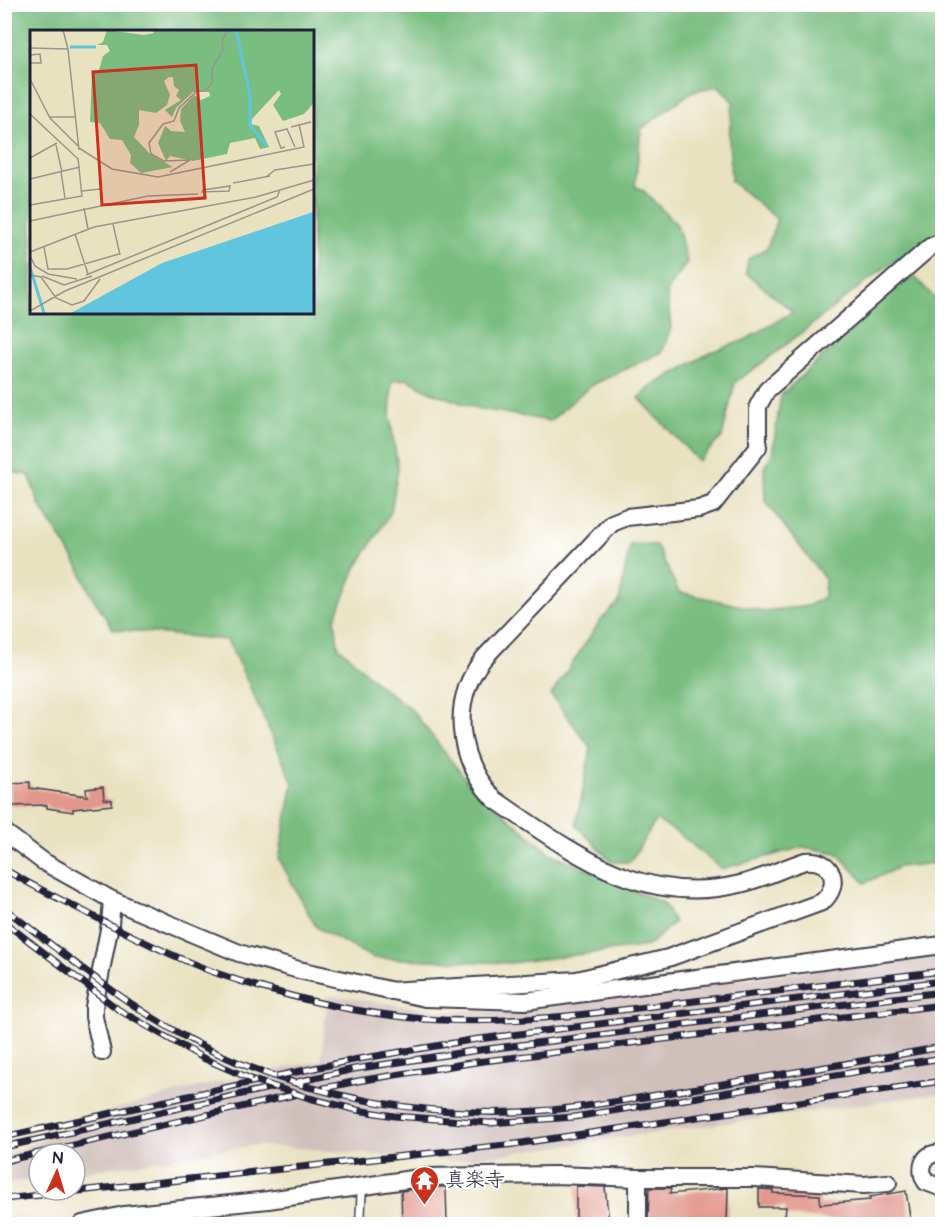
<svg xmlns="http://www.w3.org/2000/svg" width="947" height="1229" viewBox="0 0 947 1229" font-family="'Architects Daughter','Klee One',sans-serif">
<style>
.industrial{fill:#d0c0bc}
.forest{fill:#79bd80;stroke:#4e705e;stroke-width:1.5;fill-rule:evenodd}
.building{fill:#e2968c}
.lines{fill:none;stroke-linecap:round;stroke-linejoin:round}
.service-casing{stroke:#403f4f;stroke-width:11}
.minor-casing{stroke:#403f4f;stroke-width:20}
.service{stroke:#fff;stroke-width:8}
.minor{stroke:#fff;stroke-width:16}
.rail-casing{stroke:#22223b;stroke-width:7}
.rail{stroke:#fff;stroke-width:4.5;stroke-dasharray:14;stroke-linecap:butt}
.labels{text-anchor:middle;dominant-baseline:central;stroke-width:4.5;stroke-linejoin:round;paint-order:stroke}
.poi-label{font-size:20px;fill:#22223b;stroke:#fff;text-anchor:start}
.inset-river{fill:none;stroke:#61c5df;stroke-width:3}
.inset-road{fill:none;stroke:#99958b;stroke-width:1.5}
.view{fill:#c8321e;fill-opacity:0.15;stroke:#c8321e;stroke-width:3}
.inset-edge{fill:none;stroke:#22223b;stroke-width:3}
</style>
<rect width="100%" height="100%" fill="#fff"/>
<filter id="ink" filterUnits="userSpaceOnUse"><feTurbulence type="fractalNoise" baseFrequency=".0167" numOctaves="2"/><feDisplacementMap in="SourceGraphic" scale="12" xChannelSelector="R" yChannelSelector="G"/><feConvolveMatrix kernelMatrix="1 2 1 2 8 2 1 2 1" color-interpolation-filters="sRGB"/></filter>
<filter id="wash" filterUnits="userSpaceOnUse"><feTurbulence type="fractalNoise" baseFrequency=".008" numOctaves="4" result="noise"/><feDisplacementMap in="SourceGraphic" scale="24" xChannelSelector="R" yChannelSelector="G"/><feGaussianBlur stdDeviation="1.35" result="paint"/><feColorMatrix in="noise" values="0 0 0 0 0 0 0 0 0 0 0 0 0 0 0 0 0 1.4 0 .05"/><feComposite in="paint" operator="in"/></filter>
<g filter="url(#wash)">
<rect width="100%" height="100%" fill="#e9e2c1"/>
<polygon class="industrial" points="942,953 942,1093 454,1161 258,1145 75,1173 75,1154 39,1154 39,1178 5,1184 5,1156 116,1109 209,1084 321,1061 328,995 439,1011 539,1008 567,1002"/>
<g class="forest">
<path d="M 23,4 L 942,5 L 942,233 L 939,233 C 866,274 805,335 735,382 L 722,437 L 698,461 L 639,398 L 652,386 L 711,352 L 745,340 L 793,312 L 746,273 L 748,259 L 767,248 L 777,219 L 731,181 L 729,135 L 733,102 L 719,86 L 693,91 L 641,129 L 635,186 L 644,191 L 677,225 L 687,262 L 667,291 L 671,328 L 662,352 L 590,386 L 550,421 L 476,408 L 431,392 L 407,379 L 392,381 L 390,417 L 398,468 L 391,512 L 356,568 L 335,619 L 338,646 L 378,684 L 411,709 L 471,786 L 550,853 L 663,903 L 674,922 L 648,946 L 510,963 L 373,958 L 316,927 L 279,859 L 293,783 L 250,687 L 227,640 L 113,629 L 90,593 L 77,564 L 39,504 L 29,475 L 5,471 L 4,14 ZM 32,32 L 312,32 L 312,312 L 32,312 Z"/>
<polygon points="915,277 942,306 942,862 899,867 865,883 837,853 803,847 721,869 678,833 656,820 630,862 612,862 576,825 591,748 551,695 601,620 619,602 630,544 656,545 679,592 764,611 808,606 824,597 825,579 765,501 764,469 772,454 781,395 901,283"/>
</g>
<g id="blocks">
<g class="building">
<polygon points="30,782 30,788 87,796 86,789 103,787 104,799 112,800 112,805 73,809 73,812 47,808 47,805 11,806 10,783"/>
<polygon points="576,1186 605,1187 609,1222 576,1224"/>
<polygon points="427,1187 446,1187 447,1224 402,1224 401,1191"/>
<polygon points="649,1188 671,1188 670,1194 728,1188 727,1224 665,1222 664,1224 648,1224"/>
<polygon points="759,1189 773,1190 773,1193 820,1195 820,1204 822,1204 870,1200 869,1197 906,1191 911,1224 835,1224 835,1220 785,1216 786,1207 759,1207"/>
</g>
</g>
</g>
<g filter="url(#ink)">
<use href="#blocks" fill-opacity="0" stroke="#403f4f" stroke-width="1.5"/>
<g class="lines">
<defs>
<g id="service">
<polyline points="161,1224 167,1210"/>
<polyline points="360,1224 362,1186"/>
</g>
<g id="minor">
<polyline points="4,832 44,862 112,900 239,953 299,970 425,998 525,1001 942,945"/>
<path d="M 389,991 L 577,980 L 668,958 L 822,902 C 842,885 833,858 805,861 C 783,868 762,879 740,884 C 641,908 571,851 494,799 C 457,760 449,701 484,658 L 612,523 L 627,517 L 699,509 L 713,504 L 758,447 L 758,406 L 767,390 L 930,247 L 942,242"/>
<polyline points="102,1052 94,1017 94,1007 110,924 112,900"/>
<path d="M 942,1154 C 925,1150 917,1168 926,1182 L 942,1188"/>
<polyline points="82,1224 124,1215 268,1200 426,1177 556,1175 638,1178 754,1178 864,1185 888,1183"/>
<polyline points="638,1224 638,1178"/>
</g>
</defs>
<use href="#service" class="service-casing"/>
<use href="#minor" class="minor-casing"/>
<use href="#service" class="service"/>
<use href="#minor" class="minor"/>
<defs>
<g id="rail">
<path d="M 4,869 C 32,886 62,900 91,915 C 132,936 175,958 219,974 C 285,997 354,1013 423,1019 C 503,1025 582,1015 662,1005 C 755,994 849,982 942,971"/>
<path d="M 4,908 C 70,959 135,1013 210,1050 C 311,1098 426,1118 537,1111 C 595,1107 653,1095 710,1086 C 788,1073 865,1061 942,1047"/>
<polyline points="4,922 119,1010 203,1058 251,1079 309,1098 357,1110 394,1116 490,1123 574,1117 942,1058"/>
<polyline points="277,1076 353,1060 471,1040 942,981"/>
<polyline points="297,1082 354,1069 472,1051 942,992"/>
<polyline points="324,1088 358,1081 476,1062 942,1005"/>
<polyline points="4,1137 256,1081"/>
<polyline points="4,1147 274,1087"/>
<polyline points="4,1161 298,1094"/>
<polyline points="4,1199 515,1144 942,1081"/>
</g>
</defs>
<use href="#rail" class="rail-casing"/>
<use href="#rail" class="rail"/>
</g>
</g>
<defs>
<symbol id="temple-pin" viewBox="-11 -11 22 30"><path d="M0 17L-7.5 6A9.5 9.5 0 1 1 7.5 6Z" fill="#c8321e" stroke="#fff"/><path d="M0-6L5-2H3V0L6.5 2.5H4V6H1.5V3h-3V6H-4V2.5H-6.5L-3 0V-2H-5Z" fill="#fff"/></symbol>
</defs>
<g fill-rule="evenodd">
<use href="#temple-pin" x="408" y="1164" width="33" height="45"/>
</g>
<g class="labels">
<g class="poi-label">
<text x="445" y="1180">真楽寺</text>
</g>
</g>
<g transform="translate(30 30)">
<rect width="284" height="284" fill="#e9e2c1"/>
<path d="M 77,0 L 114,5 L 124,3 L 122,0 L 283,0 L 283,74 L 274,84 L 253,91 L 243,75 L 251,64 L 249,60 L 222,89 L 221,94 L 229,96 L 239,117 L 230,119 L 225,108 L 200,113 L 197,124 L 163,131 L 140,126 L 136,131 L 128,113 L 135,96 L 141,101 L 155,102 L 150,91 L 151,79 L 164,65 L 171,70 L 180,66 L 179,62 L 163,62 L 146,78 L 142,87 L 135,80 L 151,70 L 146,66 L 149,60 L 144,56 L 143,47 L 139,47 L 134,51 L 140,65 L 137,75 L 126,83 L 109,80 L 109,95 L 104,107 L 120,124 L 143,137 L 111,143 L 100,133 L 101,125 L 92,110 L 80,109 L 70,93 L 60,92 L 62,44 L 69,40 L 73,26 L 80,21 L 77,15 L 67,15 L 73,12 Z" fill="#79bd80"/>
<path d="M 283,182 L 283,283 L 41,283 L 132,233 Z" fill="#61c5df"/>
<path class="inset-river" d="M 206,0 L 220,64 L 220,95 L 237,116M 40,17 L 66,17M 0,237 L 14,283"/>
<path class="inset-road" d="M 33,0 L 38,19 L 49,120M 0,18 L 38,19M 0,25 L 10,24 L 11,33 L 0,33M 0,49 L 20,88 L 48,116M 0,84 L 48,129M 19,87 L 45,87M 261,97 L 281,92M 26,115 L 32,142M 255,117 L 251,118 L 245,102 L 257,99 L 265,117M 49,118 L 82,139 L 128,147 L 274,117 L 269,94M 0,128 L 27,113M 48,128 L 52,167M 31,142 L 35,168M 140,142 L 160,130 L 134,131 L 121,124 L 119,113 L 133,94 L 144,91 L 149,78 L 166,62 L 176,60 L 182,53 L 182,39 L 193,20 L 192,13 L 197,0M 236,147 L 245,140 L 284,134M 0,149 L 50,137M 203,153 L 240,146M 200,156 L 199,161 L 172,162 L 173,160 ZM 52,161 L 70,159M 0,175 L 52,166M 54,178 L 58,199M 0,191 L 118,166 L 168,164M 83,194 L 90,225M 45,204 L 58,244M 14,217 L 18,239 L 37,239 L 89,224M 0,222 L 64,197 L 226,167 L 284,150M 0,226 L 5,236 L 18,244 L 47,249M 0,245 L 11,247 L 26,268 L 42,275 L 54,271 L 70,249M 56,245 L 247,167 L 250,160M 12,246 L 34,255 L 62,246M 0,281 L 35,261 L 284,159"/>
<path class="view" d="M 166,35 L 175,168 L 72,175 L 63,42 Z"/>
<rect width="284" height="284" class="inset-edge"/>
</g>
<rect width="947" height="1229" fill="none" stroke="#fff" stroke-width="24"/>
<g transform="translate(57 1172) rotate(4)"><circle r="28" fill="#ffffff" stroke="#a7a7b1" stroke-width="1.5"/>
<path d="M0-4.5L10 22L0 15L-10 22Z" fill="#c8321e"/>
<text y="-9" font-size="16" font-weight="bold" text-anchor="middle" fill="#22223b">N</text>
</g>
</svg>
